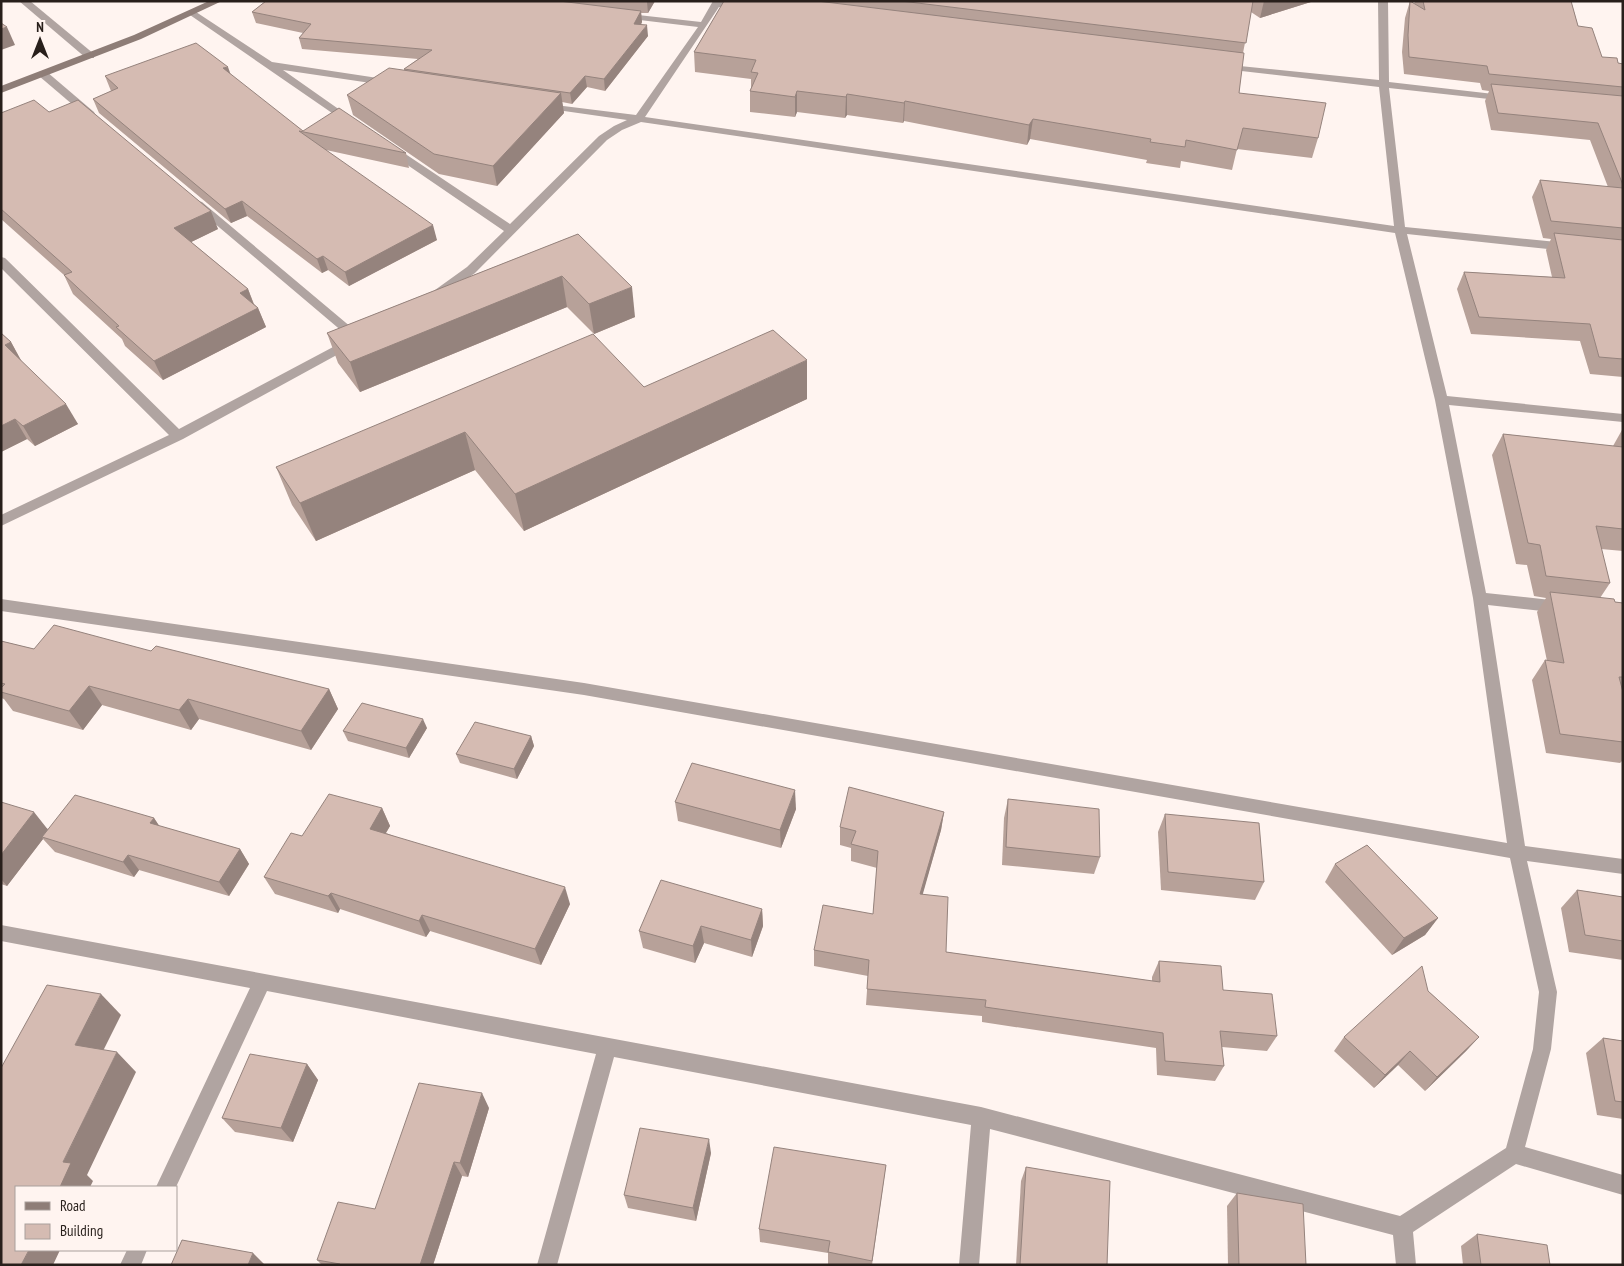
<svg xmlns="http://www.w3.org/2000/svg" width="1624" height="1266" viewBox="0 0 1624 1266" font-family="'PT Sans Narrow',sans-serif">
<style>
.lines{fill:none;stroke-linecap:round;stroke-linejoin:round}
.street{fill:#b0a4a1;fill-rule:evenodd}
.secondary{fill:#8e7d77;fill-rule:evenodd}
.wall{fill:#b7a199}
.shaded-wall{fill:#95837d}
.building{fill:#d5bbb2;stroke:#95837d}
</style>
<rect width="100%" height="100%" fill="#fff4f0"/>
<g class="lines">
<g class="street">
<polygon points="19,1 30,1 94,54 94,58 86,58"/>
<polygon points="713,1 742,4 747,7 742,10 719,7 645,117 1394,226 1379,87 1224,69 1219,66 1220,64 1379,80 1378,1 1388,1 1389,82 1511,96 1512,98 1507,101 1389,88 1405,227 1567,243 1573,247 1567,251 1407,234 1447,396 1623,414 1623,422 1449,405 1486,593 1560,601 1565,603 1567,607 1565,611 1560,613 1488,605 1525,846 1623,859 1623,874 1527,861 1557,992 1551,1049 1525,1147 1623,1175 1623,1195 1516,1164 1413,1232 1416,1265 1396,1265 1393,1235 990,1129 979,1265 959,1265 971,1125 614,1057 557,1265 537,1265 596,1054 267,991 176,1187 156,1187 250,988 1,941 1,925 981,1107 1400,1216 1506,1148 1533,1049 1539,992 1510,858 584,695 1,611 1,599 584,683 1507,843 1473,598 1435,400 1395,233 641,122 622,130 607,140 475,273 443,296 435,296 433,293 435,290 467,267 504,231 387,151 386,149 387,147 395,147 510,224 599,136 614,126 627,120 543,108 538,105 539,103 636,115 698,27 623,18 618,15 620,13 701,22"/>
<polygon points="193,10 272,62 391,80 396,83 391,86 283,70 357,122 356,124 348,124 190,15 188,13"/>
<polygon points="43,71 47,72 94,112 95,114 94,116 86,116 39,76 39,72"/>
<polygon points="198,201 202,202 364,338 355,345 183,439 1,526 1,515 169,435 1,268 1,257 5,258 179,429 350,338 194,206 192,204"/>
<polygon points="127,1250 147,1250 141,1265 120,1265"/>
</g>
<polygon class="secondary" points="209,1 222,1 141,39 1,93 1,86 134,35"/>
</g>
<g class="wall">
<polygon points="266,1 655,1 648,13 641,13 642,22 641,25 648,36 605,91 587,87 572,104 562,102 564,113 497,186 439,174 353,115 347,95 404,70 404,69 418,59 302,49 299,38 303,33 256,23 252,12"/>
<polygon points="724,1 1314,1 1260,18 1251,12 1243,53 1239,93 1318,138 1312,158 1237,149 1232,170 1181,161 1180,168 1146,163 1147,160 1030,139 1027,145 904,121 903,123 847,115 845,118 797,112 795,117 750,112 750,91 751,88 751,79 695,72 694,52"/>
<polygon points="1410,1 1415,4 1414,1 1571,1 1578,26 1602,57 1618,63 1623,64 1623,377 1590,374 1580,341 1471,334 1457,289 1464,272 1552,277 1546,250 1551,239 1543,238 1532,197 1540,180 1608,187 1590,140 1491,130 1485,101 1489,91 1482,90 1480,83 1404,74 1402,52 1405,18"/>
<polygon points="230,75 303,131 406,153 409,168 326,150 437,240 349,286 328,270 322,273 247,216 231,223 99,113 93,99 111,91 105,76"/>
<polygon points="49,112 218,229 191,242 248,289 254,304 258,308 266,327 163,380 125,346 122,339 73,294 64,275 1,219 1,113"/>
<polygon points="578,234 635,317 594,334 567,307 360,392 338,363 327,333"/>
<polygon points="1,333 11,342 21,361 78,424 35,446 27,439 1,452"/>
<polygon points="644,387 807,399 524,531 475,470 316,541 292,505 276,467"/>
<polygon points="1622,430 1623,551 1601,549 1610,583 1600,598 1615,602 1623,603 1623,760 1620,763 1546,753 1532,680 1545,660 1547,661 1537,612 1546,598 1534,596 1527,565 1516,564 1492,455 1503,434 1613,446"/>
<polygon points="1,641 34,649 151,651 329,689 338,709 311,750 199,719 191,730 102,705 83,730 13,711 4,699 1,698"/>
<polygon points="427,728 409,758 348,741 343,731"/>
<polygon points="531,736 534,746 517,779 460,763 456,754"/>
<polygon points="1008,799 1100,857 1094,874 1002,865 1004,818"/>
<polygon points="1,802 48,829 154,818 159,826 240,849 249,864 229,896 139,870 134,877 55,852 43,839 7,886 1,884"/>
<polygon points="675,802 796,809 781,848 678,821"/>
<polygon points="382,808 390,826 386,833 570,904 541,965 430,931 426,937 340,909 338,913 275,894 264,877 302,836"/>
<polygon points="944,812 941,830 922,895 946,952 1152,981 1152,977 1159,961 1223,990 1277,1036 1267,1051 1222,1047 1224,1066 1215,1081 1157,1075 1156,1048 982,1022 982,1016 866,1005 868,976 814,966 814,950 873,914 877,868 851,861 851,848 840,845 840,827"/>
<polygon points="1165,814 1264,882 1255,900 1161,890 1158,832"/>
<polygon points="1335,864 1438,918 1425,935 1392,955 1325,882"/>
<polygon points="1577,890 1623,897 1623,960 1569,952 1561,908"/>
<polygon points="762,909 763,926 752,957 704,943 695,963 643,948 639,931"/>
<polygon points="1428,991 1479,1037 1466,1051 1425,1091 1398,1065 1374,1088 1334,1051 1344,1037"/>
<polygon points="1603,1038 1623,1041 1623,1119 1597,1115 1586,1053"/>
<polygon points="307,1064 318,1080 293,1142 235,1132 222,1118"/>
<polygon points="489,1108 468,1177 462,1176 433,1265 322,1265 317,1260"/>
<polygon points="711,1153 696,1221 628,1208 624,1195"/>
<polygon points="886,1165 872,1265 828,1264 828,1253 760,1242 759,1229"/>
<polygon points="1026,1167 1107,1265 1016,1265 1021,1181"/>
<polygon points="1237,1193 1306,1265 1228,1265 1227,1206"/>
<polygon points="1477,1234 1550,1265 1463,1265 1461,1246"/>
</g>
<g class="shaded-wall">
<polygon points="647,1 655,1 648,13 647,2"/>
<polygon points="1264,1 1314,1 1260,18"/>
<polygon points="641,11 642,22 635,35 634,24"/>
<polygon points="647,25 648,36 605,91 604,79"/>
<polygon points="7,27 15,45 1,50 1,29"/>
<polygon points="228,67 233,81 223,68"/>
<polygon points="585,76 587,87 572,104 570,93"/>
<polygon points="797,91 797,112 795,117 795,97"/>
<polygon points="561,93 564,113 497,186 493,166"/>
<polygon points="847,94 847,115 845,118 846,97"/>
<polygon points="905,101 904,121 903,123 904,103"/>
<polygon points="1033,119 1030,139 1027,145 1029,125"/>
<polygon points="242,201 247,216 231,223 225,209"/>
<polygon points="211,211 218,229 181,247 174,228"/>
<polygon points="433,225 437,240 349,286 345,272"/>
<polygon points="323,256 328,270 322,273 317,259"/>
<polygon points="562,276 567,307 360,392 350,362"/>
<polygon points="632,287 635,317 594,334 589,304"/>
<polygon points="248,289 255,308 240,293"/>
<polygon points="258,308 266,327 163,380 154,361"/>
<polygon points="11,342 22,362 5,345"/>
<polygon points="807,360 807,399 524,531 515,494"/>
<polygon points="66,404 78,424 35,446 23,426"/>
<polygon points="15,419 27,439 1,452 1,426"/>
<polygon points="465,432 475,470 316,541 300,503"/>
<polygon points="89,686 102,705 83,730 69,711"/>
<polygon points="329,689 338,709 311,750 301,731"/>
<polygon points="188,699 199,719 191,730 179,710"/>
<polygon points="423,719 427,728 409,758 406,748"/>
<polygon points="531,736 534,746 517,779 514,769"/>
<polygon points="795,790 796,809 781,848 780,830"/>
<polygon points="382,808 390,826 378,846 370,829"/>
<polygon points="34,812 49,831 42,837 43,839 7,886 1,879 1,855"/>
<polygon points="944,812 941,830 918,911 920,894"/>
<polygon points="154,818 164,833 150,823"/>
<polygon points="240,849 249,864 229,896 219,882"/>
<polygon points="128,855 139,870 134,877 123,862"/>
<polygon points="565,887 570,904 541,965 535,949"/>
<polygon points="331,893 340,909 338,913 328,896"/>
<polygon points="762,909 763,926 752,957 751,940"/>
<polygon points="422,915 430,931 426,937 419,921"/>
<polygon points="1438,918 1425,935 1392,955 1404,938"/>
<polygon points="701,926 704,943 695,963 693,946"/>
<polygon points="101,994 121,1015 96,1065 75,1045"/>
<polygon points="1479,1037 1466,1051 1425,1091 1437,1077"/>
<polygon points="1410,1051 1398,1065 1374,1088 1385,1075"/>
<polygon points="117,1052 136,1072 87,1175 93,1181 90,1187 60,1187 63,1162"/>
<polygon points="307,1064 318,1080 293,1142 281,1128"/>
<polygon points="482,1093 489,1108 468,1177 460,1163"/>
<polygon points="709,1139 711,1153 696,1221 693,1208"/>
<polygon points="454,1162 462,1176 433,1265 420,1265"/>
<polygon points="29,1250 60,1250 53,1265 21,1265"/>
<polygon points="253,1253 265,1265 248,1265"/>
</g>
<g class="building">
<polygon points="266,1 559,1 641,11 634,24 647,25 604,79 585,76 570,93 404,69 432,50 299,38 311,24 252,12"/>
<polygon points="724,1 817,1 1244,53 1239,93 1326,103 1318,138 1243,128 1237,150 1186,140 1185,147 1150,142 1151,139 1033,119 1029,125 905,101 904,103 847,94 846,97 797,91 795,97 750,91 758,73 751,72 756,60 694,52"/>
<polygon points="901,1 1253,1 1246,43"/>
<polygon points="1410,1 1425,10 1423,1 1571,1 1578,26 1592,28 1602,57 1617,58 1618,63 1623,64 1623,87 1489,74 1487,66 1409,57 1408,35"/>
<polygon points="1,23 7,27 1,29"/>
<polygon points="196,43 228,67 223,68 303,131 339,108 406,153 299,131 433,225 345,272 323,256 317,259 242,201 225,209 93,99 118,88 105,76"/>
<polygon points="389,68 561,93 493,166 434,154 347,95"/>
<polygon points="1491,84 1623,96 1623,185 1598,123 1498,113"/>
<polygon points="34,100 49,112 78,100 211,211 174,228 248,289 240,293 258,308 154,361 116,327 119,326 64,275 72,272 1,209 1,113"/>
<polygon points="1540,180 1623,188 1623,228 1551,221"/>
<polygon points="1554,233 1623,240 1623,359 1599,357 1590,324 1479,317 1464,272 1565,278"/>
<polygon points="578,234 632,287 589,304 562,276 350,362 327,333"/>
<polygon points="773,330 807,360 515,494 465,432 300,503 276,467 593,334 644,387"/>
<polygon points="1,333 11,342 5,345 66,404 23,426 15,419 1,426"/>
<polygon points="1503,434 1623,447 1623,529 1596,526 1610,583 1546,576 1540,545 1528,543"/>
<polygon points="1550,592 1614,599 1615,602 1623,603 1623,677 1619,677 1623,692 1623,742 1560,734 1545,660 1564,663"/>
<polygon points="54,625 151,651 156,646 329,689 301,731 188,699 179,710 89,686 69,711 1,692 1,688 5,684 1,683 1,641 34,649"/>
<polygon points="362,703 423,719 406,748 343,731"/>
<polygon points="475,722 531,736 514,769 456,754"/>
<polygon points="692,763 795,790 780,830 675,802"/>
<polygon points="849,787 944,812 920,894 948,897 946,952 1160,982 1159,961 1221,966 1223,990 1272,994 1277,1036 1220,1031 1224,1066 1165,1061 1163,1033 985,1007 986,1000 867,989 869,960 814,950 823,905 873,914 878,851 851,844 856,831 840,827"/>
<polygon points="329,794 382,808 370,829 565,887 535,949 422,915 419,921 331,893 328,896 264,877 291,833 302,836"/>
<polygon points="75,795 154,818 150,823 240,849 219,882 128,855 123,862 42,837"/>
<polygon points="1008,799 1099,809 1100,857 1006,847"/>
<polygon points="1,802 34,812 1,855"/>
<polygon points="1165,814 1259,823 1264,882 1168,872"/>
<polygon points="1367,845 1438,918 1404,938 1335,864"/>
<polygon points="661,880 762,909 751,940 701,926 693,946 639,931"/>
<polygon points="1577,890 1623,897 1623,941 1585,935"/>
<polygon points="1422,966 1428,991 1479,1037 1437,1077 1410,1051 1385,1075 1344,1037"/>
<polygon points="47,985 101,994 75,1045 117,1052 63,1162 71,1163 60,1187 16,1187 16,1250 29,1250 21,1265 1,1265 1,1068"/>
<polygon points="1603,1038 1623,1041 1623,1102 1615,1101"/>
<polygon points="250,1054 307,1064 281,1128 222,1118"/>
<polygon points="419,1083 482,1093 460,1163 454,1162 420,1265 339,1265 340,1264 317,1260 338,1202 375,1209"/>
<polygon points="640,1128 709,1139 693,1208 624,1195"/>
<polygon points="774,1147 886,1165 872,1261 828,1252 830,1241 759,1229"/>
<polygon points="1026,1167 1110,1181 1107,1265 1020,1265"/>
<polygon points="1237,1193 1303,1204 1306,1265 1239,1265"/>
<polygon points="1477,1234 1547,1245 1550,1265 1481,1265"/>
<polygon points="182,1240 253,1253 248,1265 171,1265"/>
</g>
<rect width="1624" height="1266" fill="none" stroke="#281f1b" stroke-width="5"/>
<rect x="15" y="1186" width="162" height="65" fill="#fff4f0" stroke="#a99f9b"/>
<rect x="25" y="1202" width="25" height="8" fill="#8e7d77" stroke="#a99f9b"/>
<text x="60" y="1211" font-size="15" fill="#281f1b">Road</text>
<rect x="25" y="1224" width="25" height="15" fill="#d5bbb2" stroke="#a99f9b"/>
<text x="60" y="1236" font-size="15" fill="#281f1b">Building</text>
<g transform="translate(40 40)" stroke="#fff4f0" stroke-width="4" paint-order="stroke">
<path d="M0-4L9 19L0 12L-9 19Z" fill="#281f1b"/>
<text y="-8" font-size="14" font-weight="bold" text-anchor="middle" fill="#281f1b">N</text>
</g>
</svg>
